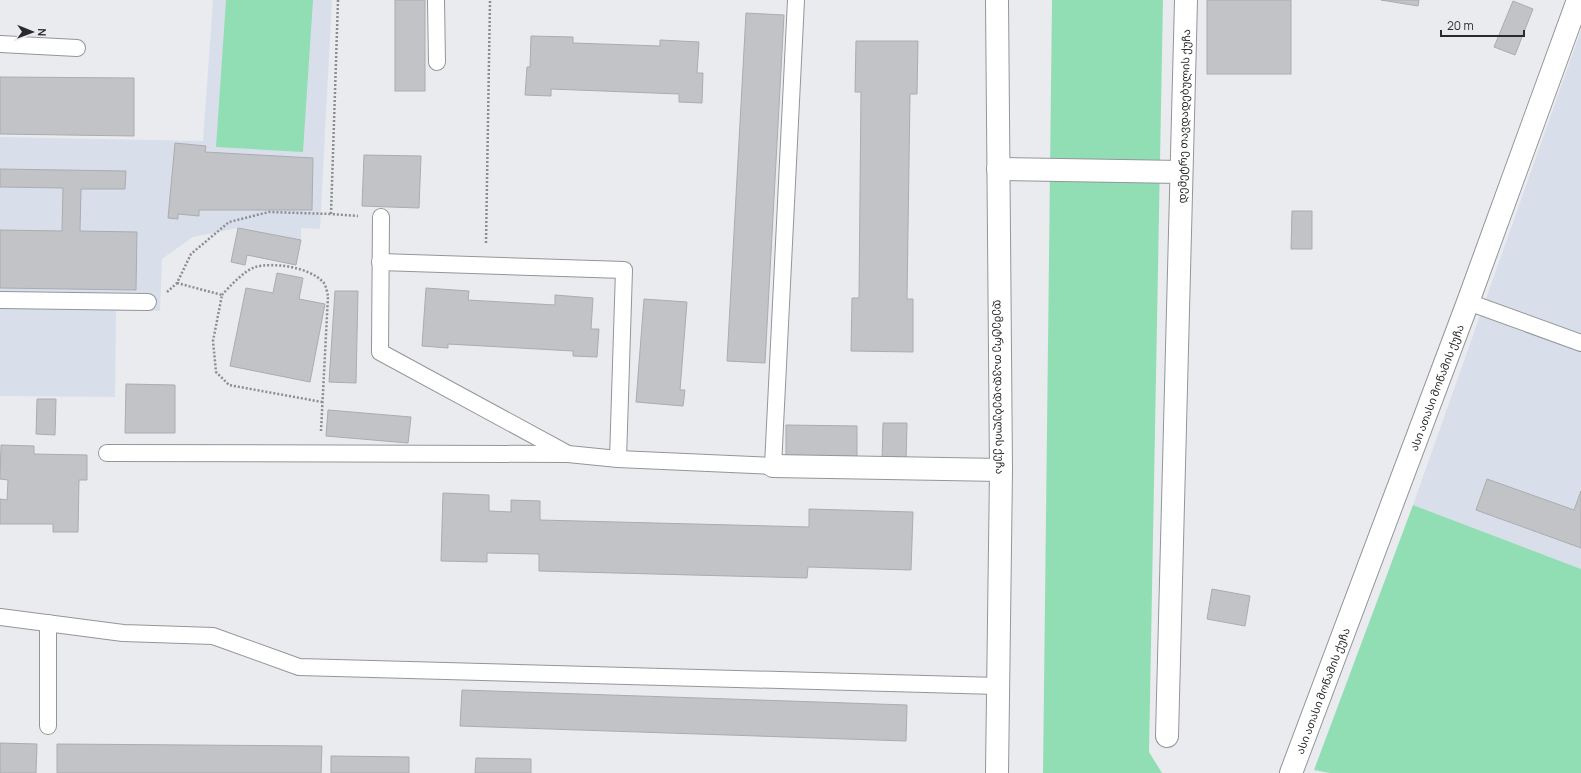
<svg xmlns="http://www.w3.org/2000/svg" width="1581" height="773" viewBox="0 0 1581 773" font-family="Manrope,'Noto Sans Georgian',sans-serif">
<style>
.built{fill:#d9dfea}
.green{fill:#92deb4}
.building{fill:#c1c3c7;stroke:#aaacaf}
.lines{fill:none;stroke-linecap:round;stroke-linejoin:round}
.service-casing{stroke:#939699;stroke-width:18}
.minor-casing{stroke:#939699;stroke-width:24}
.secondary-casing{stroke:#939699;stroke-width:24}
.path{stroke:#8c8d90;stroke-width:2.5;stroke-dasharray:2 2;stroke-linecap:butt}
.service{stroke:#fff;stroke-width:16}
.minor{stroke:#fff;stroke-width:22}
.secondary{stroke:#fff;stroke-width:22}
.labels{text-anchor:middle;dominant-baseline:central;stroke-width:3;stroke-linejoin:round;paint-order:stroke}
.street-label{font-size:11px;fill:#2a2a2c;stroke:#e9ebef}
</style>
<rect width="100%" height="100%" fill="#e9ebef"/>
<g class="built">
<polygon points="213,0 332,0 320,229 301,228 301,240 238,228 193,237 162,259 160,311 116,311 115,397 0,396 0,137 203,141"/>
<polygon points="1581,30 1581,569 1413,505"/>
</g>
<g class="green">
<polygon points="226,0 313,0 303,152 216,147"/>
<polygon points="1052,0 1163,0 1149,752 1162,773 1043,773"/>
<polygon points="1413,505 1581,569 1581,773 1330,773 1314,770"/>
</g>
<g class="building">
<rect x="395" y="0" width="30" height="91"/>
<rect x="1207" y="0" width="84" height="74"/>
<polygon points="1381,0 1419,0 1418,6"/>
<polygon points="1513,1 1533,9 1515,55 1494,47"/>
<polygon points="746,13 784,15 765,363 727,361"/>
<polygon points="531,36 573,37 573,43 660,46 660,40 699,42 697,73 703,73 702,103 679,102 679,94 551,89 551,96 525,95 527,67 530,67"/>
<polygon points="856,41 918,41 917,94 910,94 907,299 913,299 913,352 851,351 852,298 859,298 861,92 855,92"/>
<polygon points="0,77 134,78 134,136 0,134"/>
<polygon points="175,143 206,146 205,152 313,158 312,210 199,210 199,216 178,214 178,219 168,218"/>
<polygon points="364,155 421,156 419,208 362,206"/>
<polygon points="0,169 126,171 125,189 81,189 80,231 137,232 136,290 0,288 0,230 62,231 63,188 0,187"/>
<polygon points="1292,211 1312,211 1312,249 1291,249"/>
<polygon points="238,228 301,240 296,265 247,255 245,265 231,262"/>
<polygon points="277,273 303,278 299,299 325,304 310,382 230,366 246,288 273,293"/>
<polygon points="426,288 469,291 468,300 555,305 555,295 593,298 591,329 599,329 597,357 573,356 573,351 448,344 448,348 422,346"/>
<polygon points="335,291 358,291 356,383 329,382"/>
<polygon points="644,299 687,302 680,390 685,390 683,406 636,402"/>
<polygon points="126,384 175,385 175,433 125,433"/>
<polygon points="37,399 56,399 55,435 36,434"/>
<polygon points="328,410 411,417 408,443 326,436"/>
<polygon points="883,423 907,423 906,463 882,462"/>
<polygon points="786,425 857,426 857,459 786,459"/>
<polygon points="1,445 34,446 34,454 87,455 87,480 79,480 78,532 53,532 53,524 0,524 0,499 7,500 8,480 0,479"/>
<polygon points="1487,479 1574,510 1581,491 1581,548 1476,510"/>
<polygon points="443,493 489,495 489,511 511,512 511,500 540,501 540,520 809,527 809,509 913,512 911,570 808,567 807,578 539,571 539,554 487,553 487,562 441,561"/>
<polygon points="1212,589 1250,596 1245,626 1207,619"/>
<polygon points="462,690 907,705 906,741 460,726"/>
<polygon points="0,743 37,744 36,773 0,773"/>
<polygon points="57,744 322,746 321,773 57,773"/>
<polygon points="331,756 409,757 409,773 331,773"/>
<polygon points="476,758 531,759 531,773 475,773"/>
</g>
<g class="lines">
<defs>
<g id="service">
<polyline points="436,0 437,62"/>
<polyline points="0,44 77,48"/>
<polyline points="381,217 380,352 568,454 618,459 773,466 796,0"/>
<polyline points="380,262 624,270 618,459"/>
<polyline points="0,300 148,302"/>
<polyline points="1468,302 1581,343"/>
<polyline points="107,453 566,454"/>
<polyline points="0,617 123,633 213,636 299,667 998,686"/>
<polyline points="48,726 48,623"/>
</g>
<g id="minor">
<polyline points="998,169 1181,172"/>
<polyline points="773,466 1001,470"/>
<path id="s1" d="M 1167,736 L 1186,0"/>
<path id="s2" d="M 1291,773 L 1468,302 L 1578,0"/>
</g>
<g id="secondary">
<path id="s3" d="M 997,0 L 1001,470 L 997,773"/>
</g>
</defs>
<use href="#service" class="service-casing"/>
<use href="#minor" class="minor-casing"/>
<use href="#secondary" class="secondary-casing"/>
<g class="path">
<polyline points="338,0 331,214 358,216"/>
<polyline points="486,243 490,0"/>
<polyline points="177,283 222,295 213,341 216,372 229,385 322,402"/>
<polyline points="167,292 177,283 191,254 229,222 269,212 331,214"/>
<path d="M 222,295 C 230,286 244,271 255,267 C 274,262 309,267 323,282 C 326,285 327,292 328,296 L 321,431"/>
</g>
<use href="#service" class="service"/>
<use href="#minor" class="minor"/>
<use href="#secondary" class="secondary"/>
</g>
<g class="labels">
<g class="street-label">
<text stroke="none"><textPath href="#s1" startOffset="620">დემეტრე თავდადებულის ქუჩა</textPath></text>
<text stroke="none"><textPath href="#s3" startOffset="387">დემეტრე თავდადებულის ქუჩა</textPath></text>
<text stroke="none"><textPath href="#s2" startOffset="412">ასი ათასი მოწამის ქუჩა</textPath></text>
<text stroke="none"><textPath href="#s2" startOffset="88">ასი ათასი მოწამის ქუჩა</textPath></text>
</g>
</g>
<g transform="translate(32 32) rotate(91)" stroke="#e9ebef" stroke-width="3" paint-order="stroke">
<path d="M0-3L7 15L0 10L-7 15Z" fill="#2a2a2c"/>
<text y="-6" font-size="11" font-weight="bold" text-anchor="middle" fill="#2a2a2c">N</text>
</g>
<path d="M1441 30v6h83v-6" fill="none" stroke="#2a2a2c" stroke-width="2"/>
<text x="1447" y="30" font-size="12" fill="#2a2a2c" stroke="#e9ebef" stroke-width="3" paint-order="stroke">20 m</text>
</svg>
